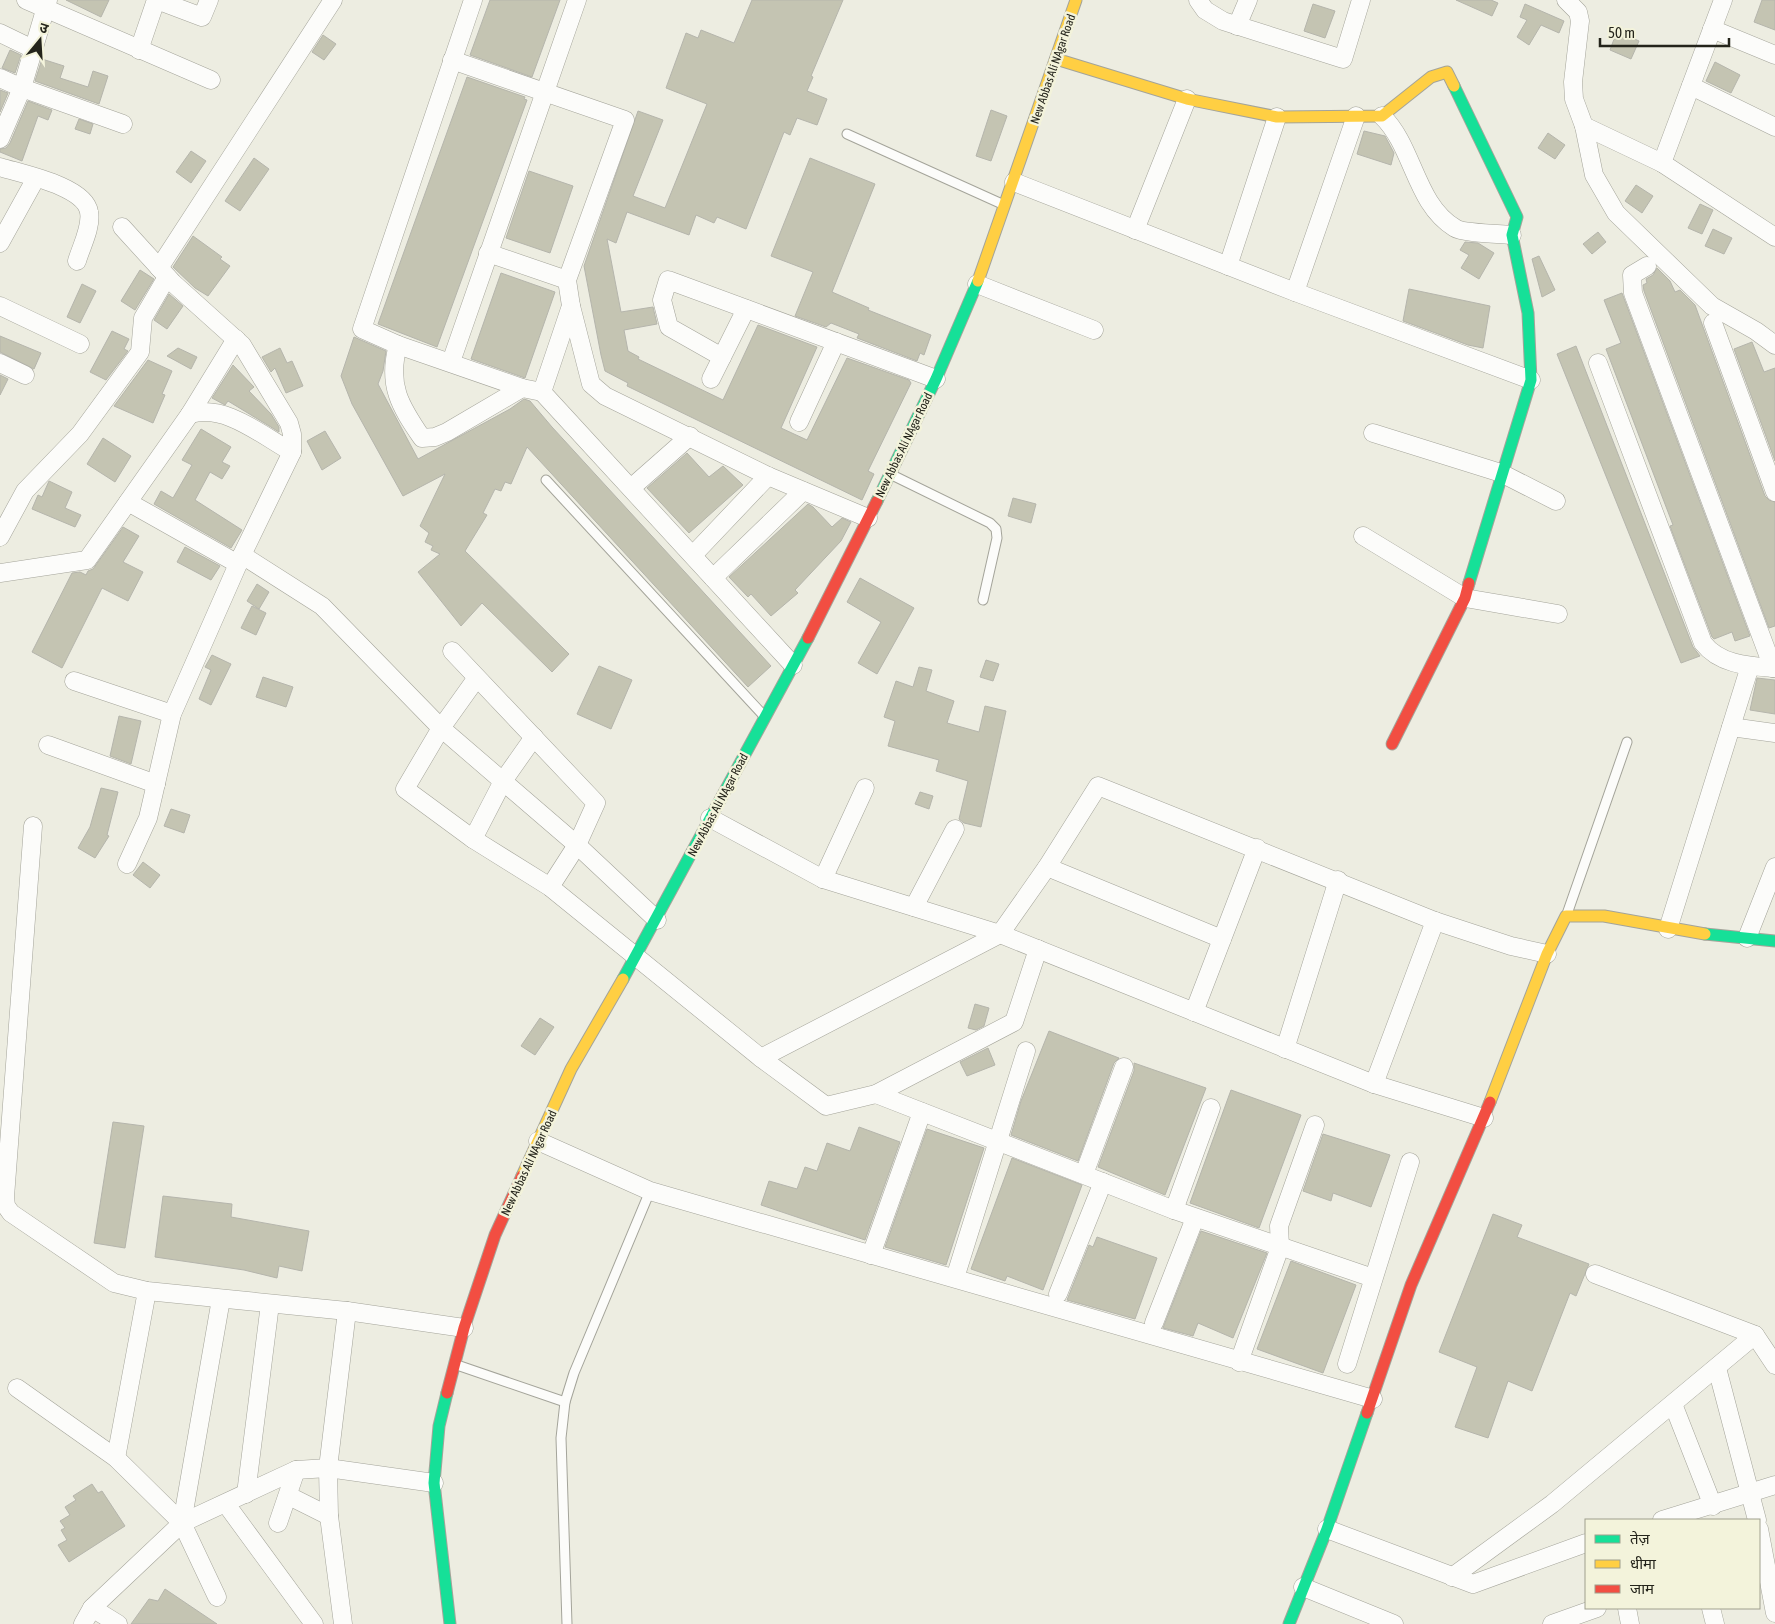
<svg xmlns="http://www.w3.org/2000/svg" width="1775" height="1624" viewBox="0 0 1775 1624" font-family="'Asap Condensed','Noto Sans Devanagari',sans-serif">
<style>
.building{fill:#c4c4b2;stroke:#b5b5ac}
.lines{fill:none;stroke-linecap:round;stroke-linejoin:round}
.lane-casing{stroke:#a4a49a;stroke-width:11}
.street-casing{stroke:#a4a49a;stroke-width:19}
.fast-casing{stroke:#a4a49a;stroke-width:13}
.slow-casing{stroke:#a4a49a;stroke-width:13}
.jam-casing{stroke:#a4a49a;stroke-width:13}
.lane{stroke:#fcfcfa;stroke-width:9}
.street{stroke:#fcfcfa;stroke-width:18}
.fast{stroke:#16e098;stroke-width:11}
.slow{stroke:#ffcf43;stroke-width:11}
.jam{stroke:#f24e42;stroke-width:11}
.labels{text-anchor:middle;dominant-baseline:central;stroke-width:5;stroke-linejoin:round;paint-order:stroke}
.street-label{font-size:12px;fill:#24241b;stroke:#f3f3db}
</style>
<rect width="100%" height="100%" fill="#edede1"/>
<g class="building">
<polygon points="66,0 109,0 101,17"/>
<polygon points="490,0 560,0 532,77 470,55"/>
<polygon points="752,0 843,0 811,76 813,77 807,91 827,99 817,125 797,118 790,135 784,132 746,229 717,217 714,223 696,215 689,235 627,212 616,243 607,239 621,312 653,307 657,324 624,330 628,351 639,357 638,359 723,400 758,325 817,347 781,428 807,440 847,358 909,380 911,383 868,471 874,474 862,500 627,386 628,383 605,371 601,355 584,266 638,111 663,120 633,196 665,208 707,104 666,88 686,33 698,38 701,30 734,43"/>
<polygon points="1456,0 1491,0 1498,3 1492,16"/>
<polygon points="1762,0 1775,0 1775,30 1754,22"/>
<polygon points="1313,4 1335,11 1325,38 1304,31"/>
<polygon points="1525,4 1564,21 1559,33 1541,25 1529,45 1517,37 1527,20 1520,17"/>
<polygon points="1617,31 1639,41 1631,59 1610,50"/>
<polygon points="323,35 336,44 324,60 312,52"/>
<polygon points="10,50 21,55 15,73 2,68"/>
<polygon points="42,59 64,66 60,78 88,87 93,71 108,76 99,104 35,81"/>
<polygon points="1715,62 1740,75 1731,93 1706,81"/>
<polygon points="467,77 525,97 524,99 527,100 437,347 378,324"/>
<polygon points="0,90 8,93 0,112"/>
<polygon points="28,101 52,110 48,120 38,116 22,161 0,152 0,149 6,148 10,143"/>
<polygon points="991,110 1007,116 991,161 976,156"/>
<polygon points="79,119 93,124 90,134 75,129"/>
<polygon points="1364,131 1385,136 1394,153 1391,165 1357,154"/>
<polygon points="1548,133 1565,145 1555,159 1538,148"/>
<polygon points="191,151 206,161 191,183 176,172"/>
<polygon points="254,158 269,169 240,211 225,201"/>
<polygon points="810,158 875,184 832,292 869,308 868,310 931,335 924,355 920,353 917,361 857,338 859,334 831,323 826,327 795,316 813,272 771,256"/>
<polygon points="529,171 573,186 550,253 506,238"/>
<polygon points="1636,185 1653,196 1642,213 1625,201"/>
<polygon points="1700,204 1713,210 1702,234 1688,228"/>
<polygon points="1713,229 1732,238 1724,254 1705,246"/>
<polygon points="1598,232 1606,242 1592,254 1583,244"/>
<polygon points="193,236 222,257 220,259 230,266 208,296 195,288 173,267"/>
<polygon points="1465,242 1478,243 1494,253 1479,279 1461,268 1469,255 1460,250"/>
<polygon points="1539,256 1555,290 1542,297 1532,259"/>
<polygon points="1657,268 1670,281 1675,292 1680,290 1695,305 1765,496 1769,500 1775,502 1775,626 1769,628 1644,291 1643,285 1647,283 1646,279 1653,275"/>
<polygon points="140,270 154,279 135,310 121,301"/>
<polygon points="501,273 555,292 525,378 471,359"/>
<polygon points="82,284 96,291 80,323 67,317"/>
<polygon points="1409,289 1490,306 1483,348 1468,345 1403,321"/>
<polygon points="1622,293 1750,636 1735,641 1732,632 1714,639 1712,637 1670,526 1673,525 1606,349 1621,343 1604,300"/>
<polygon points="169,294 183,306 167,329 154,320"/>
<polygon points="112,331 129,339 124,349 128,351 106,380 90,372"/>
<polygon points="0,336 41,353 34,369 0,352"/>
<polygon points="354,337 386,351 383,371 378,384 418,459 510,409 524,399 530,401 552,427 771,666 748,687 527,447 511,484 505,482 501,491 495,489 483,513 487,515 465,551 569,654 552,672 482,603 461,626 418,572 440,554 431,550 433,546 425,542 429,533 420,526 445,474 403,496 352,404 341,376"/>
<polygon points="1752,342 1764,372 1775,368 1775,461 1734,349"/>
<polygon points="1576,346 1693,647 1700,656 1681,663 1557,354"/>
<polygon points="178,348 197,357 191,369 167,356"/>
<polygon points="280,348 287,363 292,361 303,386 286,393 275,368 271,372 262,357"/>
<polygon points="148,360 172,371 162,394 165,395 153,423 114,406"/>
<polygon points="233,365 254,387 249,391 271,414 279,427 279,432 228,401 225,405 212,398"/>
<polygon points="0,375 8,379 0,395"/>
<polygon points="201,429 231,447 222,462 230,466 222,479 210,472 195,500 242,530 231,548 154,504 161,491 173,498 192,465 182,460"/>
<polygon points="325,431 341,458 322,470 307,441"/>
<polygon points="103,438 131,456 115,482 87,464"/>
<polygon points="687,453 709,477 723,466 743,485 689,533 647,488"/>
<polygon points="49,481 72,492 65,508 81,515 75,527 32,509 38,495 42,497"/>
<polygon points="1013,498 1036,504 1031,523 1008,516"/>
<polygon points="808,504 813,507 832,527 842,518 851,522 841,541 795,590 798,593 771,616 751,594 748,597 729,577"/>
<polygon points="123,527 139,536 123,562 143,572 128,601 102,588 62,668 32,652 72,573 80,572 86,575 88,571 93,569"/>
<polygon points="185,547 220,566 211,580 177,562"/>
<polygon points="860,578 914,608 877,674 858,663 881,622 847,602"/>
<polygon points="257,584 269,592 259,609 247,601"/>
<polygon points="252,606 266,613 256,635 241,628"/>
<polygon points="212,655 231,664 211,705 199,699 211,670 205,667"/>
<polygon points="986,660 999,664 993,681 980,677"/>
<polygon points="599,666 632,680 611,729 577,714"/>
<polygon points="919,667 932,670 926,691 954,701 947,723 979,732 985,706 1006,711 981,827 964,823 959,819 968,781 936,771 939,760 888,746 895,721 884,717 896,681 913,687"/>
<polygon points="263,677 293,687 286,707 256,697"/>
<polygon points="1757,678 1775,680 1775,714 1750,710"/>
<polygon points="119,716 141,721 131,764 110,756"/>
<polygon points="101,788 118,792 107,835 109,836 95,858 78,848 90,827"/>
<polygon points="920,792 933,796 929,809 915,804"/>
<polygon points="171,809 190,815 184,833 164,826"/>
<polygon points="143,862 160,875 150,888 133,875"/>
<polygon points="975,1004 989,1008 984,1026 976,1030 968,1028"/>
<polygon points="540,1018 554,1027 535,1055 521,1046"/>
<polygon points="1049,1031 1119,1058 1114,1063 1078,1161 1011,1135 1021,1101"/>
<polygon points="988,1048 995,1065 967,1076 960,1062"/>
<polygon points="1134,1063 1206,1088 1165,1195 1098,1167 1134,1071"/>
<polygon points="1231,1090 1301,1115 1259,1228 1190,1203"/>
<polygon points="113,1122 144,1126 125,1248 94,1243"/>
<polygon points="859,1127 900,1142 865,1240 761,1205 769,1181 797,1189 805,1167 817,1171 827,1143 850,1151"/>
<polygon points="927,1129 984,1148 946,1265 885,1247"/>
<polygon points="1323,1134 1390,1155 1371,1207 1333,1193 1331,1201 1303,1191"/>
<polygon points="1012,1158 1082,1185 1043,1290 1007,1276 1005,1281 971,1269"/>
<polygon points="163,1196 232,1204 231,1217 309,1231 302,1271 279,1266 277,1278 244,1270 155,1257"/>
<polygon points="1493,1214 1522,1225 1517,1237 1589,1264 1576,1296 1570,1293 1532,1391 1508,1381 1488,1438 1455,1427 1477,1367 1439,1352"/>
<polygon points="1201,1231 1267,1253 1233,1338 1198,1323 1193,1336 1163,1328"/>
<polygon points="1097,1237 1157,1258 1135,1319 1067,1300 1089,1245 1093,1247"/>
<polygon points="1291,1261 1356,1285 1323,1373 1257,1349"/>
<polygon points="92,1484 98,1493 102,1491 125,1526 69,1562 58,1545 67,1540 61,1530 65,1528 60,1521 70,1515 65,1507 76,1500 73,1496"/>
<polygon points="165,1589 217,1624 131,1624 149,1599 158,1601"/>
</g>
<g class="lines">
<defs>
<g id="lane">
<polyline points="847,134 1002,204"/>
<polyline points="892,475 990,523 996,529 997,538 983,600"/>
<polyline points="546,480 764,716"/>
<polyline points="1567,914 1627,742"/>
<polyline points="457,1365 565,1402"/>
<polyline points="567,1624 561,1438 565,1402 574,1373 650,1191"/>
</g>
<g id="street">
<polyline points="26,0 211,80"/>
<polyline points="157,0 202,17 209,0"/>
<polyline points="473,0 362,329 398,345 522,388 542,392"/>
<polyline points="1198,0 1205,10 1223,21 1343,59 1361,0"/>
<polyline points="1566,0 1578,12 1580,21 1573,82 1574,99 1584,126 1662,163 1775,237"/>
<polyline points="1237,26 1248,0"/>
<polyline points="1712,29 1775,55"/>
<polyline points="0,33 33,49"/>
<polyline points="139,50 156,0"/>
<polyline points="452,60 625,120 567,280 571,306 542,392 793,665"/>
<polyline points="0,78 22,88 123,124"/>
<polyline points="1691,86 1775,127"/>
<path d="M 1382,116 C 1414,147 1415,204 1455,228 C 1462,233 1501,234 1512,235"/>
<polyline points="1584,126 1594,175 1616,213 1712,306 1756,331 1775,345"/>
<polyline points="0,139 22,88 48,0"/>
<polyline points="1662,163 1723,0"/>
<path d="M 0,167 C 22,174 85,186 89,212 C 92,227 81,247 77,261"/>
<polyline points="1014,182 1295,292 1531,380"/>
<polyline points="122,227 173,283 242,345 289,423 292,434 292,452 242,555 172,714 148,818 127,864"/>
<polyline points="1135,230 1187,99"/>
<polyline points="0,243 36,178"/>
<polyline points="488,253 567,280"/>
<polyline points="1228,266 1277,117"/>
<polyline points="1647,266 1632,275 1633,293 1773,668"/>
<polyline points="159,268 333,0"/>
<polyline points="977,284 1094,330"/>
<polyline points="1295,292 1356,116"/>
<polyline points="0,306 80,344"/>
<polyline points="571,306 591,384 605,396 768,476 868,518"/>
<polyline points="1713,323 1775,492"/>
<path d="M 398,345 C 387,385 400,406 422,438 L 435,437 L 447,432 L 522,388"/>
<polyline points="722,357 669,327 662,300 668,280 936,379"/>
<polyline points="451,362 577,0"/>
<polyline points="0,363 25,375"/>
<path d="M 1598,363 L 1703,643 C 1720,665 1749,666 1775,668"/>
<polyline points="711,379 746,309"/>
<path d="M 190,414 C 226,404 261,435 292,452"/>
<polyline points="799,422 836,342"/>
<polyline points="1373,433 1501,473 1556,501"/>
<polyline points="631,488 690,436"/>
<polyline points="128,502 238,564"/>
<polyline points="1363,536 1465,598 1558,614"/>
<polyline points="0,537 25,491 80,434 140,352 143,318 167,277"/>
<polyline points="242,555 322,606 441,728 577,845 657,920"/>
<polyline points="693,555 768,476"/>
<polyline points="0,573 87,560 190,414 236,339"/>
<polyline points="713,578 803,491"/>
<polyline points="452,651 596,803 577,845 550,887"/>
<polyline points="476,679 441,728 405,789 473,839 550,887 761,1058 826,1106 876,1094 1014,1022 1038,949"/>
<polyline points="74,681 172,714"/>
<polyline points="1731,727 1775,733"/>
<polyline points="48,745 156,784"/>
<polyline points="710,818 823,879 1000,934 1374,1084 1484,1118"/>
<polyline points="33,826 5,1197 6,1206 11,1213 114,1283 147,1291 347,1311 464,1328"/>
<polyline points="473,839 503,781 534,737"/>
<polyline points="1047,867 1222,939"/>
<polyline points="823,879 865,788"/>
<polyline points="914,907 955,829"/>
<polyline points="1668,929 1750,666"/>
<polyline points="1747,938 1775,867"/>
<polyline points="1194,1012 1257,848"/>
<polyline points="1285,1049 1338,880"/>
<polyline points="761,1058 1000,934 1047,867 1098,786 1435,921 1511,946 1547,954"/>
<polyline points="1374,1084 1435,921"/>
<polyline points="876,1094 1174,1210 1373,1278"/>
<polyline points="538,1141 650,1191 1373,1399"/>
<polyline points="1084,1174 1124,1067"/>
<polyline points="1174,1210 1211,1108"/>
<polyline points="871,1255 922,1112"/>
<polyline points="1595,1274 1755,1335 1775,1365"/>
<polyline points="955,1278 1026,1051"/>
<polyline points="1058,1294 1103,1182"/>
<polyline points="1154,1323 1195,1218"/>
<polyline points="1239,1362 1280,1247 1279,1226 1315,1125"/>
<polyline points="1347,1364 1410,1162"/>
<polyline points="1717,1368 1757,1520"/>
<polyline points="17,1388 116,1458 182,1523 92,1608 83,1624"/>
<polyline points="1673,1404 1713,1506"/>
<polyline points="116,1458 147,1291"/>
<polyline points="246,1494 270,1304"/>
<polyline points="289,1496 329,1516"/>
<polyline points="226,1504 314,1624"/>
<polyline points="1662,1520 1775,1485"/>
<polyline points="182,1523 221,1299"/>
<polyline points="278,1523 296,1470"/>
<polyline points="1327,1529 1473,1584 1586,1543"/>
<polyline points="1759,1529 1775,1613"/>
<polyline points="1452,1577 1552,1504 1755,1335"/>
<polyline points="1303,1587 1394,1624"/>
<polyline points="217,1597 182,1523 296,1470 328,1468 434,1483"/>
<polyline points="92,1608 118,1624"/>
<polyline points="1627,1608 1630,1624"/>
<polyline points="1711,1608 1715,1624"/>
<polyline points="343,1624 329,1516 328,1468 347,1311"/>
<polyline points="1552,1624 1597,1608"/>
</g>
<g id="fast">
<polyline points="1454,86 1517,217 1512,235 1528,313 1531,380 1469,583"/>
<polyline points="877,501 936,379 978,281"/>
<polyline points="1705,934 1775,941"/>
<polyline points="623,979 808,638"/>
<polyline points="447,1393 439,1426 434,1483 450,1624"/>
<polyline points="1289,1624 1327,1529 1367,1413"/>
</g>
<g id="slow">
<polyline points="1056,59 1187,99 1277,117 1382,116 1431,77 1447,72 1454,86"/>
<polyline points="978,281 1076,0"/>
<polyline points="1490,1102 1547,954 1566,916 1604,916 1705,934"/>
<polyline points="522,1176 571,1069 623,979"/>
</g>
<g id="jam">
<polyline points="808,638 877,501"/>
<polyline points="1392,744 1465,598 1469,583"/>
<polyline points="447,1393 464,1328 495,1235 522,1176"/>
<polyline points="1367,1413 1411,1285 1490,1102"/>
</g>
</defs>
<use href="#lane" class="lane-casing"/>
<use href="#street" class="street-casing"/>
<use href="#fast" class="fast-casing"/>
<use href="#slow" class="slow-casing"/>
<use href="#jam" class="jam-casing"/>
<use href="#lane" class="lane"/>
<use href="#street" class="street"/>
<use href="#fast" class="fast"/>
<use href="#slow" class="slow"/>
<use href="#jam" class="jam"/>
</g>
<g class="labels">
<g class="street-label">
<text transform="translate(1053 69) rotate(-71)">New Abbas Ali NAgar Road</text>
<text transform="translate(904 445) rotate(-64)">New Abbas Ali NAgar Road</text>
<text transform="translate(718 805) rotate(-62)">New Abbas Ali NAgar Road</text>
<text transform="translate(529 1163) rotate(-65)">New Abbas Ali NAgar Road</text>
</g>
</g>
<rect x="1585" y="1519" width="175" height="90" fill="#f3f3db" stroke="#a0a08e"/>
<rect x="1595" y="1535" width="25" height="8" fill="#16e098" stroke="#a0a08e"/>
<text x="1630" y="1544" font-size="15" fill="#24241b">तेज़</text>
<rect x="1595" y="1560" width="25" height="8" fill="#ffcf43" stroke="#a0a08e"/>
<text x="1630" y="1569" font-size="15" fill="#24241b">धीमा</text>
<rect x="1595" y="1585" width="25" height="8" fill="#f24e42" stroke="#a0a08e"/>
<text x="1630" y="1594" font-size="15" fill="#24241b">जाम</text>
<g transform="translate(40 40) rotate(18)" stroke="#f3f3db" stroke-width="4" paint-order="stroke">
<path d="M0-4L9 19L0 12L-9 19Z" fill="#24241b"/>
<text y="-8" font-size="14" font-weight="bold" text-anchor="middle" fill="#24241b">उ</text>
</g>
<path d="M1600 38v8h129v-8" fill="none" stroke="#24241b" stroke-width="2.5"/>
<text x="1608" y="38" font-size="15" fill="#24241b" stroke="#f3f3db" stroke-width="4" paint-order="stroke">50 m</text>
</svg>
